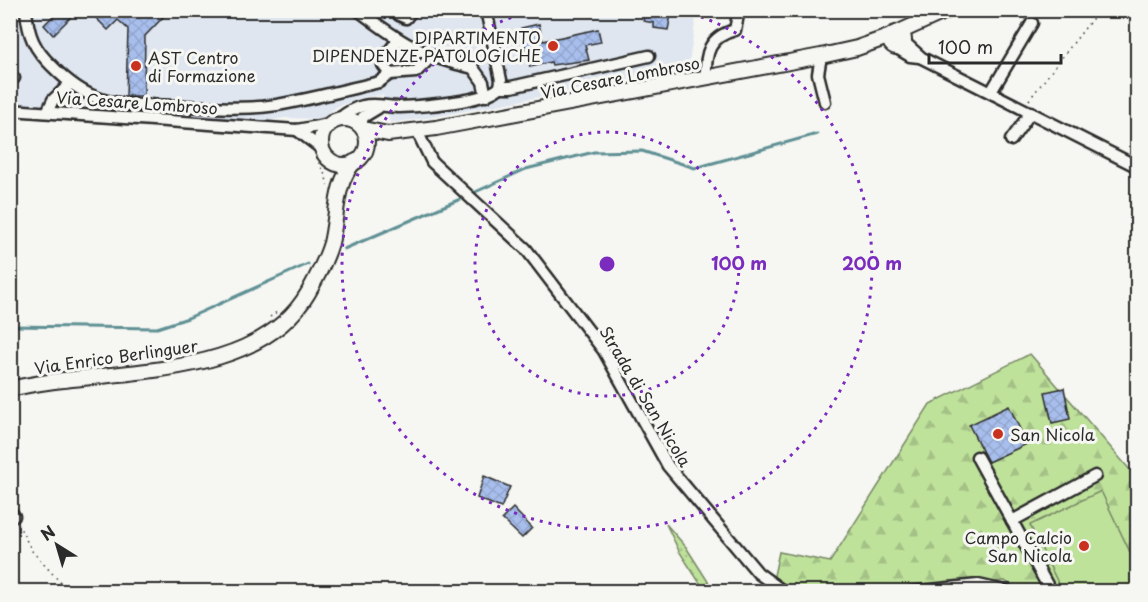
<svg xmlns="http://www.w3.org/2000/svg" width="1148" height="602" viewBox="0 0 1148 602" font-family="'Playpen Sans',sans-serif">
<style>
.built{fill:#dfe6f0}
.grass{fill:url(#grass-dots);stroke:#758663;stroke-width:1.5}
.forest{fill:url(#forest-firs);stroke:#758663;stroke-width:1.5}
.garden{fill:#bfe29b;stroke:#758663;stroke-width:1.5}
.lines{fill:none;stroke-linecap:round;stroke-linejoin:round}
.stream{stroke:#5f9094;stroke-width:3}
.building{fill:url(#building-cross-hatch);stroke:#2b2b2b;stroke-width:1.5}
.minor-casing{stroke:#2b2b2b;stroke-width:15}
.major-casing{stroke:#2b2b2b;stroke-width:18}
.path{stroke:#2b2b2b;stroke-width:1.5;stroke-dasharray:1.5 4.5;stroke-linecap:butt}
.minor{stroke:#f6f6f2;stroke-width:10}
.major{stroke:#f6f6f2;stroke-width:14}
.ring{fill:none;stroke:#7b2cbf;stroke-width:3;stroke-dasharray:3 6}
.poi-dot{fill:#c8321e;stroke:#f6f6f2;stroke-width:2}
.labels{text-anchor:middle;dominant-baseline:central;stroke-width:6;stroke-linejoin:round;paint-order:stroke}
.poi-label{font-size:16px;fill:#2b2b2b;stroke:#f6f6f2;text-anchor:end}
.street-label{font-size:16px;fill:#2b2b2b;stroke:#f6f6f2}
.centre{fill:#7b2cbf;stroke:#f6f6f2;stroke-width:3}
.ring-label{font-size:18px;text-anchor:middle;font-weight:bold;fill:#7b2cbf;stroke:#f6f6f2;stroke-width:6;stroke-linejoin:round;paint-order:stroke}
</style>
<defs>
<pattern id="grass-dots" width="8" height="8" patternUnits="userSpaceOnUse" patternTransform="scale(1.5)"><rect width="8" height="8" fill="#bfe29b"/><path d="M2 2h.1M6 6h.1" fill="none" stroke="#a4c286" stroke-width="1.8" stroke-linecap="round"/></pattern>
<pattern id="forest-firs" width="22" height="20" patternUnits="userSpaceOnUse" patternTransform="scale(1.5)"><rect width="22" height="20" fill="#bfe29b"/><path d="M5 1l3.5 6h-7zM16 11l3.5 6h-7z" fill="#a4c286"/></pattern>
<pattern id="building-cross-hatch" width="8" height="8" patternUnits="userSpaceOnUse" patternTransform="scale(1.5)"><rect width="8" height="8" fill="#a8bfed"/><path d="M0 0l8 8M0 8l8-8" fill="none" stroke="#91a4cb"/></pattern>
</defs>
<rect width="100%" height="100%" fill="#f6f6f2"/>
<filter id="ink" filterUnits="userSpaceOnUse"><feTurbulence type="fractalNoise" baseFrequency=".0167" numOctaves="2"/><feDisplacementMap in="SourceGraphic" scale="12" xChannelSelector="R" yChannelSelector="G"/><feConvolveMatrix kernelMatrix="1 2 1 2 8 2 1 2 1" color-interpolation-filters="sRGB"/></filter>
<g filter="url(#ink)">
<polygon class="built" points="10,11 697,11 688,69 434,117 390,123 383,95 365,97 338,106 321,119 284,118 269,121 11,104"/>
<polygon class="grass" points="666,524 686,547 714,591 705,591 679,551"/>
<path class="forest" d="M 1030,354 L 1137,478 L 1137,591 L 1020,591 L 1005,581 C 930,586 846,600 772,585 L 779,552 L 830,562 L 930,404 Z"/>
<polygon class="garden" points="1101,491 1137,567 1137,591 1062,591 1030,525"/>
<g class="lines">
<g class="stream">
<polyline points="471,194 526,169 594,152 642,151 695,168 817,134"/>
<polyline points="344,249 465,197"/>
<polyline points="10,326 157,328 188,318 308,264"/>
</g>
</g>
<g class="building">
<polygon points="59,10 78,10 53,35 44,25"/>
<polygon points="100,10 170,10 145,36 144,96 126,96 128,29 118,20 108,30 94,16"/>
<polygon points="645,10 672,10 668,30 654,28 654,23 643,21"/>
<polygon points="539,24 543,41 598,29 601,42 585,45 589,60 552,65 551,62 530,67 521,28"/>
<polygon points="1064,388 1070,419 1052,423 1045,392"/>
<polygon points="1009,406 1027,444 988,462 969,425"/>
<polygon points="484,476 510,487 501,508 477,498"/>
<polygon points="513,508 532,528 522,538 502,519"/>
</g>
<g class="lines">
<defs>
<g id="minor">
<path d="M 26,10 C 28,35 34,49 52,66 C 96,111 123,103 181,106 C 213,107 245,110 277,105 C 311,99 345,90 379,82 L 390,74"/>
<path d="M 358,10 C 400,42 421,56 473,68 L 483,82 L 486,96"/>
<polyline points="398,10 399,15 406,18 412,10"/>
<polyline points="486,10 501,80 500,87"/>
<polyline points="398,40 383,59 383,65 390,74 416,72 431,57"/>
<polyline points="903,41 922,58 1138,167"/>
<polyline points="895,47 910,56 919,57"/>
<polyline points="821,56 818,74 825,102"/>
<path d="M 706,77 C 705,53 709,37 735,30 L 739,10"/>
<polyline points="10,80 14,78"/>
<polyline points="500,87 511,87 649,56"/>
<polyline points="991,92 1032,23"/>
<polyline points="10,110 297,130 329,124"/>
<polyline points="47,112 53,100 70,84"/>
<path d="M 339,119 C 346,113 353,108 363,106 C 375,103 388,107 400,107 C 423,106 485,102 500,87"/>
<polyline points="361,126 363,117 378,108"/>
<polyline points="297,130 322,149"/>
<polyline points="417,131 432,162 526,249 604,351 668,466 758,573 784,592"/>
<polyline points="1011,140 1031,112"/>
<polyline points="977,457 1051,592"/>
<polyline points="10,511 14,516"/>
<polyline points="1012,521 1095,476"/>
<polyline points="911,592 978,585 1009,592"/>
</g>
<g id="major">
<polyline points="897,33 948,10"/>
<circle cx="897" cy="40" r="7"/>
<circle cx="344" cy="142" r="23"/>
<polyline points="363,129 388,134 436,128 821,56 857,48 891,36"/>
<path d="M 10,389 C 101,366 254,386 308,293 C 317,277 326,260 331,243 C 338,214 334,185 354,162"/>
</g>
</defs>
<use href="#minor" class="minor-casing"/>
<use href="#major" class="major-casing"/>
<g class="path">
<polyline points="1029,100 1099,10"/>
<polyline points="316,157 326,177 328,188"/>
<polyline points="270,317 278,311"/>
<polyline points="18,524 32,551 69,592"/>
</g>
<use href="#minor" class="minor"/>
<use href="#major" class="major"/>
</g>
</g>
<g class="ring">
<circle cx="607" cy="264" r="132"/>
<path d="M684 11A265 265 0 1 1 530 11"/>
</g>
<g class="poi-dot">
<circle cx="553" cy="46" r="6"/>
<circle cx="136" cy="66" r="6"/>
<circle cx="998" cy="434" r="6"/>
<circle cx="1084" cy="546" r="6"/>
</g>
<g class="labels">
<g class="poi-label">
<text x="541" y="37">DIPARTIMENTO<tspan x="541" dy="18">DIPENDENZE PATOLOGICHE</tspan></text>
<text x="148" y="57" text-anchor="start">AST Centro<tspan x="148" dy="18">di Formazione</tspan></text>
<text x="1010" y="434" text-anchor="start">San Nicola</text>
<text x="1072" y="537">Campo Calcio<tspan x="1072" dy="18">San Nicola</tspan></text>
</g>
<g class="street-label">
<text transform="translate(620 77) rotate(-11)">Via Cesare Lombroso</text>
<text transform="translate(137 102) rotate(4)">Via Cesare Lombroso</text>
<text transform="translate(116 356) rotate(-8)">Via Enrico Berlinguer</text>
<text transform="translate(646 396) rotate(59)">Strada di San Nicola</text>
</g>
</g>
<circle cx="607" cy="264" r="9" class="centre"/>
<g class="ring-label">
<text x="739" y="270">100 m</text>
<text x="872" y="270">200 m</text>
</g>
<rect width="1148" height="602" fill="none" stroke="#f6f6f2" stroke-width="36"/>
<rect x="18" y="18" width="1112" height="566" fill="none" stroke="#2b2b2b" stroke-width="2" filter="url(#ink)"/>
<g transform="translate(57 545) rotate(323)" stroke="#f6f6f2" stroke-width="4.5" paint-order="stroke">
<path d="M0-4.5L10 22L0 15L-10 22Z" fill="#2b2b2b"/>
<text y="-9" font-size="16" font-weight="bold" text-anchor="middle" fill="#2b2b2b">N</text>
</g>
<path d="M929 54v9h132v-9" fill="none" stroke="#2b2b2b" stroke-width="3"/>
<text x="938" y="54" font-size="18" fill="#2b2b2b" stroke="#f6f6f2" stroke-width="4.5" paint-order="stroke">100 m</text>
</svg>
